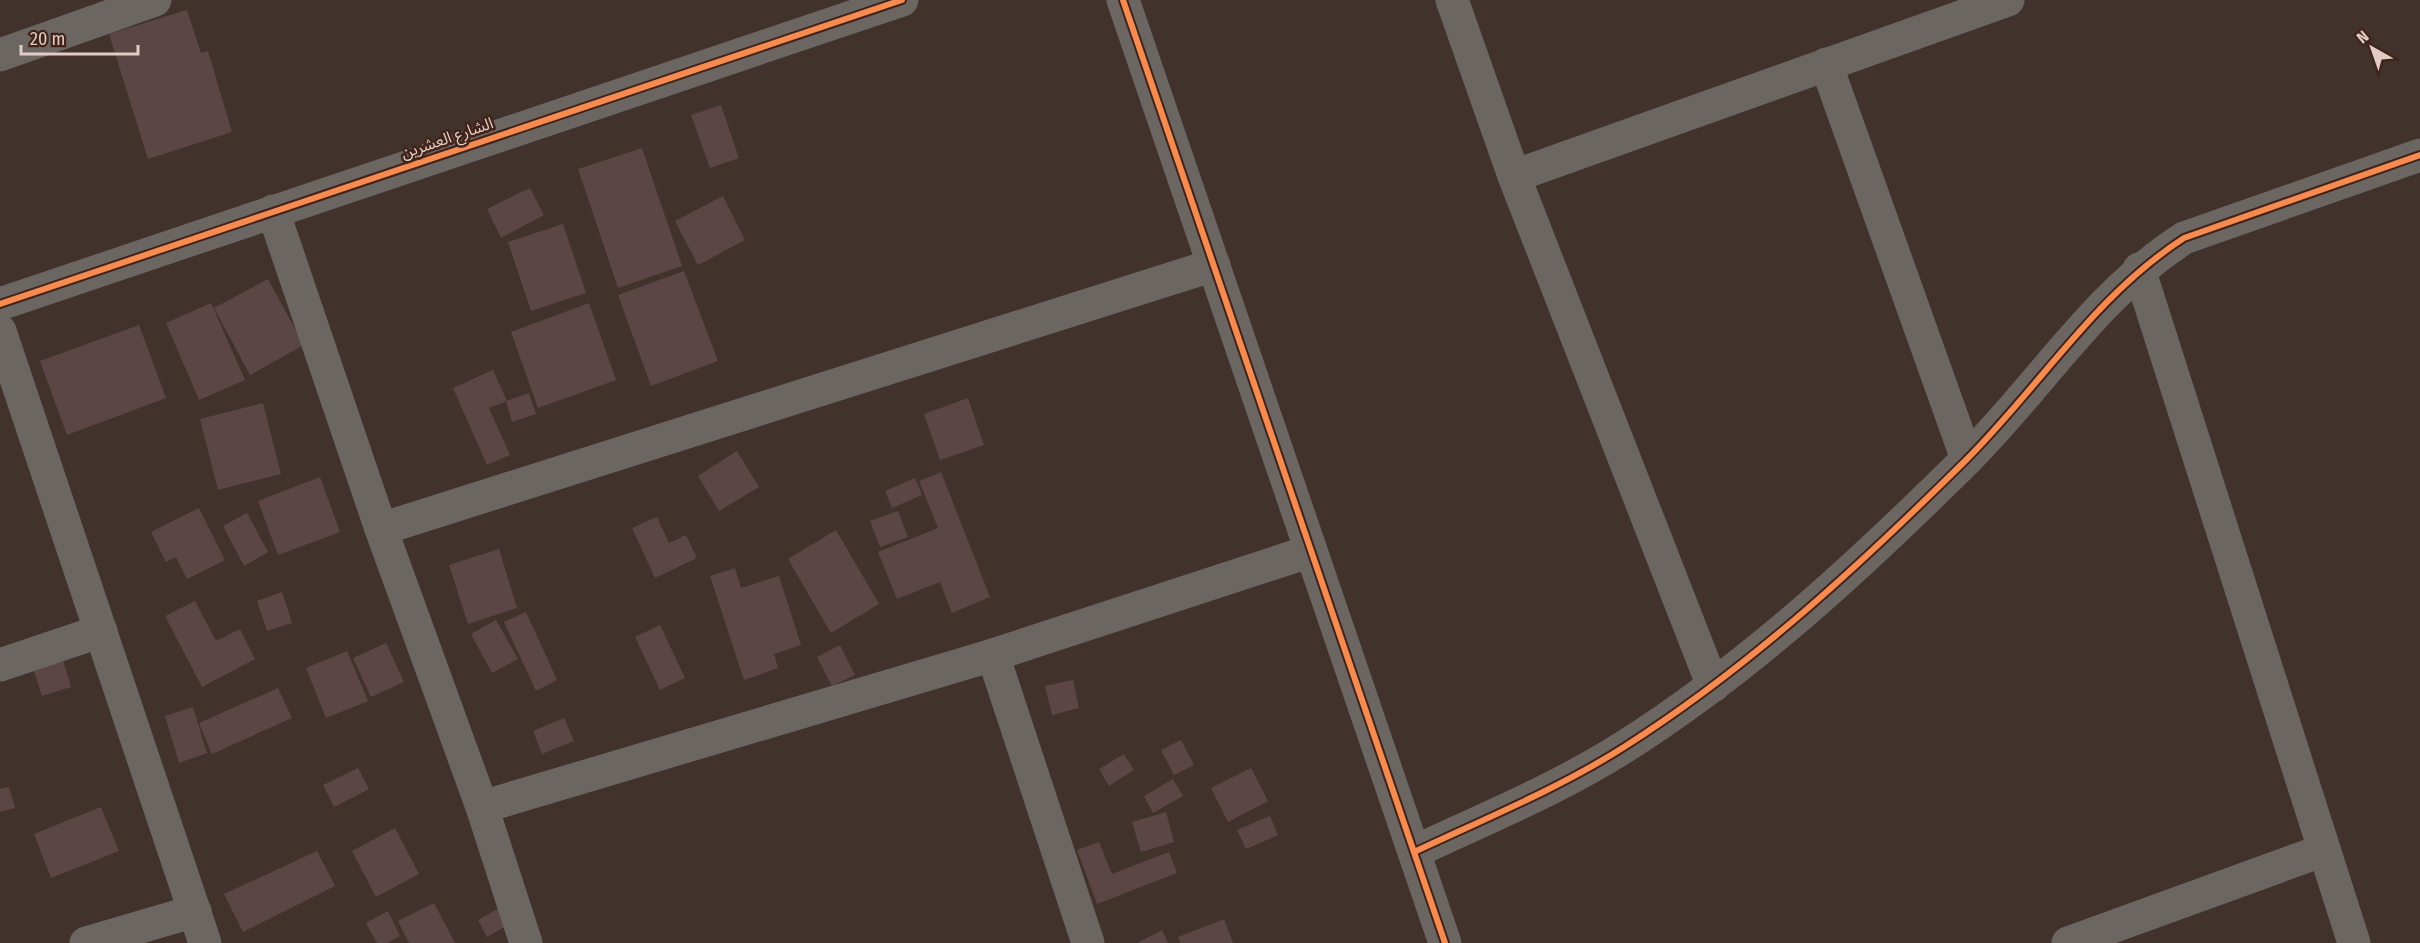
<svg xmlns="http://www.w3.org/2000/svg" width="2420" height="943" viewBox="0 0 2420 943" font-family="'Fira Sans Condensed','Noto Sans Arabic',sans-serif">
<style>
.building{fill:#5b4645}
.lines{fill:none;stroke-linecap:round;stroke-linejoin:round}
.minor{stroke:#6c6662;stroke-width:33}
.cycleway-casing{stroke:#412319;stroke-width:10}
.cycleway{stroke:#f68b52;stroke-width:6}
.labels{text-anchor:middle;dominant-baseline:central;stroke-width:5;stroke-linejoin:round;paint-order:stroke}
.street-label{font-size:16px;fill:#e1ccc5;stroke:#412319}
</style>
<rect width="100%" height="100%" fill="#42322c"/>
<g class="building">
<polygon points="187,10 201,53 208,51 232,132 148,159 109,34"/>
<polygon points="721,105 739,158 710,168 691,115"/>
<polygon points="642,148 682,266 618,288 578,169"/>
<polygon points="530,188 544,215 501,238 487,209"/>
<polygon points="723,196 745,240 698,265 675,221"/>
<polygon points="563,224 586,293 531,311 508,242"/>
<polygon points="684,271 718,361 651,386 618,295"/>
<polygon points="268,279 304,345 250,375 214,308"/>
<polygon points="211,303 245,380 199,400 166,323"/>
<polygon points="589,303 616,380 538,408 511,332"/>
<polygon points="139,325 166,398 67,435 40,361"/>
<polygon points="493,370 507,401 489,408 510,455 487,465 453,388"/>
<polygon points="529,393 536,414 512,422 506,401"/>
<polygon points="968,398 984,445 940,460 924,414"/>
<polygon points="263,403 281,474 218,490 200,419"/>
<polygon points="737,451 759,487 719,511 698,476"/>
<polygon points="941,472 990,597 952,613 940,582 897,599 878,552 938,528 919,481"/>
<polygon points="320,477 340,532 278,555 258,501"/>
<polygon points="915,478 922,495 892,508 885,491"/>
<polygon points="199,508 225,560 187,579 176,557 166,562 151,532"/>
<polygon points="898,511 908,537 880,547 870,521"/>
<polygon points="247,513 268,552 244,566 223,526"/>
<polygon points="657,517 669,543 686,535 697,558 655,578 632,528"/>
<polygon points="836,530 879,604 831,633 788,559"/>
<polygon points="499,549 517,608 468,624 449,565"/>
<polygon points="735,568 741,588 779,576 801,645 774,654 778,668 744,680 710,576"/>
<polygon points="282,592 292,623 267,631 257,601"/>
<polygon points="195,601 216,641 240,629 255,659 202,687 165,616"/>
<polygon points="526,612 557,680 536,691 504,622"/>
<polygon points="496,620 518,659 492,673 471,634"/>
<polygon points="660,625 685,678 660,690 635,637"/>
<polygon points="386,643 404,682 371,697 353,658"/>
<polygon points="840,645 855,675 832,686 817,657"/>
<polygon points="347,651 368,701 326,718 306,668"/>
<polygon points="62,656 71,687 42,696 32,665"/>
<polygon points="1073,680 1079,708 1052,715 1045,686"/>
<polygon points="278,688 292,718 212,754 199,723"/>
<polygon points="193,707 207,753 179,763 165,716"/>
<polygon points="564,718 574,741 542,754 533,731"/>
<polygon points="1181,740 1194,765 1174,775 1161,750"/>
<polygon points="1124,754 1134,770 1109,786 1099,769"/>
<polygon points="358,768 369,789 334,807 323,785"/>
<polygon points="1251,768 1268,801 1228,822 1211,788"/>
<polygon points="1173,779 1183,796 1153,813 1144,796"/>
<polygon points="9,787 15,808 0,812 0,789"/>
<polygon points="101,807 119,851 51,878 34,834"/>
<polygon points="1166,812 1174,842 1141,852 1132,822"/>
<polygon points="1270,816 1278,835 1246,849 1237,830"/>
<polygon points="395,828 419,874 376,897 352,851"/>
<polygon points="1099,842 1112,874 1169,852 1177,873 1097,904 1077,850"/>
<polygon points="317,851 335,886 243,932 224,894"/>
<polygon points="510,902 519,919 487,937 478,920"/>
<polygon points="434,903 455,943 409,943 398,921"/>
<polygon points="388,911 400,936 387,943 377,943 366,923"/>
<polygon points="1224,919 1233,943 1180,943 1178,937"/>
<polygon points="1162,930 1168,943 1137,943"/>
</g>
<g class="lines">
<g class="minor">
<polyline points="1123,0 1445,943"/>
<polyline points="1452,0 1514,176 1713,686"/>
<polyline points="0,55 155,0"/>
<polyline points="1826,64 1967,459"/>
<polyline points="1514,176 2008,0"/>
<polyline points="273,211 381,529 482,807 526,943"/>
<polyline points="2139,269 2354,943"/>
<polyline points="0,304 902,0"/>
<polyline points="0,331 205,943"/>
<polyline points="381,529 1214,265"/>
<polyline points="993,655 1088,943"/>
<polyline points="0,665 101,631"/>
<polyline points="482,807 993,655 1311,551"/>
<path d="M 1414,852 C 1484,819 1558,789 1624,747 C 1750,667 1859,566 1964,462 C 2039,388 2094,296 2184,238 L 2420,155"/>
<polyline points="86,943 195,911"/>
<polyline points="2068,943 2324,850"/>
</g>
<defs>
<g id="cycleway">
<polyline points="1123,0 1445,943"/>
<polyline points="0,304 902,0"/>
<path d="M 1414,852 C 1484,819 1558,789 1624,747 C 1750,667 1859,566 1964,462 C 2039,388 2094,296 2184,238 L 2420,155"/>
</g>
</defs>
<use href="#cycleway" class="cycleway-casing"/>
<use href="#cycleway" class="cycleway"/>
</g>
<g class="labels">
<g class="street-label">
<text transform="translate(447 138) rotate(-19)">الشارع العشرين</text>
</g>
</g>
<g transform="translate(2372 48) rotate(320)" stroke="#412319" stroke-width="4.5" paint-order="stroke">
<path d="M0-4.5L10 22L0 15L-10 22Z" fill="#e1ccc5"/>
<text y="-9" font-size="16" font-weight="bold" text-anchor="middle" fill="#e1ccc5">N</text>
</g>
<path d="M21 45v9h117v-9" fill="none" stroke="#e1ccc5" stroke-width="3"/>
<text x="30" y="45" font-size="18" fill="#e1ccc5" stroke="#412319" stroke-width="4.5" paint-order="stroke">20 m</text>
</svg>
